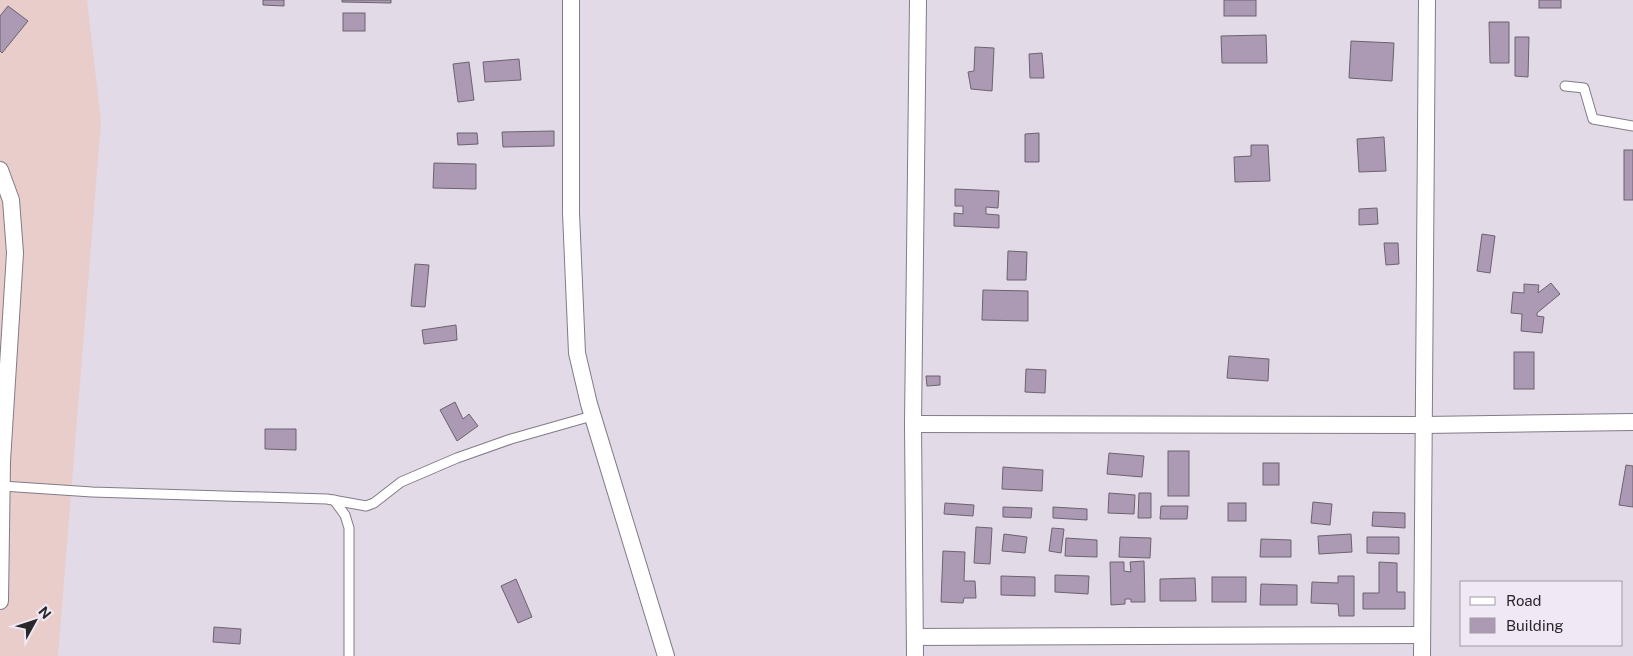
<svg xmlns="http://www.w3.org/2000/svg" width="1633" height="656" viewBox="0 0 1633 656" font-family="'Public Sans',sans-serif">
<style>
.industrial{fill:#e8cdca}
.building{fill:#ac99b3;stroke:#6b636e}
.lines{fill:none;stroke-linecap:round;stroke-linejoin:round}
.service-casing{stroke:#837b87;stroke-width:11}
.minor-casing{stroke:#837b87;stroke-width:18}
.service{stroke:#fff;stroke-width:9}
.minor{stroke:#fff;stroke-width:16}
</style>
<rect width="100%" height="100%" fill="#e3dae7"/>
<polygon class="industrial" points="0,0 87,0 101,122 58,656 0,656"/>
<g class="building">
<polygon points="263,0 284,0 284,6 263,5"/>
<polygon points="342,0 391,0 391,3 342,2"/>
<rect x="1224" y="0" width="32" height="16"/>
<rect x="1539" y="0" width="22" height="8"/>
<polygon points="8,6 28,21 2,53 0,51 0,16"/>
<rect x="343" y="13" width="22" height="18"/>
<polygon points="1489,22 1509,22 1509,63 1490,63"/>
<polygon points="1266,35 1267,63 1222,63 1221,36"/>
<polygon points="1515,37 1529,37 1528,77 1515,76"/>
<polygon points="1351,41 1394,43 1392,81 1349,78"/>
<polygon points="975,47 994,48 992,91 971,89 968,72 974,71"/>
<polygon points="1042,53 1044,78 1030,78 1029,54"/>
<polygon points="519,59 521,80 485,82 483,62"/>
<polygon points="469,62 474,100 458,102 453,64"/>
<polygon points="554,131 554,146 503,147 502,132"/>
<polygon points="457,133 477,133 478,144 458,145"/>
<polygon points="1039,133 1039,162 1025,162 1025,134"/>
<polygon points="1384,137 1386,171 1359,172 1357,139"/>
<polygon points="1251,145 1268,145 1270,181 1235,182 1234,157 1251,156"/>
<rect x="1624" y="150" width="9" height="50"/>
<polygon points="434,163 476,164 476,189 433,188"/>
<polygon points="955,189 999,191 998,208 986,207 986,214 999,215 999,228 954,226 954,213 963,214 963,206 955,206"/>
<polygon points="1377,208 1378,224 1359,225 1359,209"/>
<polygon points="1482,234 1495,236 1490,273 1477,271"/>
<polygon points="1384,243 1398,243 1399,264 1386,265"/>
<polygon points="1008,251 1027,252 1026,280 1007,280"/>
<polygon points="415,264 429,265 425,307 411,306"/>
<polygon points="1551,283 1560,294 1537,313 1537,316 1544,317 1542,333 1521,331 1522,314 1511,313 1513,292 1524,293 1524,284 1539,285 1538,293"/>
<polygon points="983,290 1028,291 1028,321 982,320"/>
<polygon points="456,325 457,340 424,344 422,330"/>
<rect x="1514" y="352" width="20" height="37"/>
<polygon points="1229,356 1269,359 1268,381 1227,378"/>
<polygon points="1026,369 1046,370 1045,393 1025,392"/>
<polygon points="926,376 940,376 940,385 927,386"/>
<polygon points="455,402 463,419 469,414 478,426 457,441 440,410"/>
<polygon points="265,429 296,429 296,450 265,449"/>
<rect x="1168" y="451" width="21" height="45"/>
<polygon points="1109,453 1144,456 1142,477 1107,474"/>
<rect x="1263" y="463" width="16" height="22"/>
<polygon points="1626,465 1633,466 1633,507 1619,505"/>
<polygon points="1003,467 1043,470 1042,491 1002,489"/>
<polygon points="1109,493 1135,495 1134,514 1108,513"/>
<polygon points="1139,493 1151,493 1151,518 1138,518"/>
<polygon points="1313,502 1332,504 1330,525 1311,523"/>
<polygon points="945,503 974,505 973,516 944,514"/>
<rect x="1228" y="503" width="18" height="18"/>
<polygon points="1161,506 1188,506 1187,519 1160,519"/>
<polygon points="1003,507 1032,508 1031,518 1003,517"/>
<polygon points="1053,507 1087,509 1087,520 1053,518"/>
<polygon points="1373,512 1405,513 1405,528 1372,526"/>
<polygon points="976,527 992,528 990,564 974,563"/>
<polygon points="1052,528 1064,529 1061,553 1049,551"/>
<polygon points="1004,534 1027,537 1025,553 1002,551"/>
<polygon points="1351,534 1352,552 1319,554 1318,536"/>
<polygon points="1120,537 1151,538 1150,558 1119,557"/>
<polygon points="1367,537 1399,537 1399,554 1367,553"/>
<polygon points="1066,538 1097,540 1097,557 1065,556"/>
<polygon points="1261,539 1291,540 1291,557 1260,557"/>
<polygon points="943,551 965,552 964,581 975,581 976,598 964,598 963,603 941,602"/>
<polygon points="1144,561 1145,602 1131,602 1131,599 1125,599 1125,604 1111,605 1110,562 1124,562 1124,571 1131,572 1130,562"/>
<polygon points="1379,562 1397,563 1397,592 1405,592 1405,609 1363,609 1363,593 1379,593"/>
<polygon points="1055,575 1089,576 1088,594 1055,592"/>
<polygon points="1001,576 1035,577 1035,596 1001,595"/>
<polygon points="1338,576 1354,576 1354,616 1339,616 1338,604 1311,603 1312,582 1338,583"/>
<rect x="1212" y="577" width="34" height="25"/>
<polygon points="1195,578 1196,601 1160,601 1160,579"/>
<polygon points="516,579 532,617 518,623 501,586"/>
<polygon points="1261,584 1297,585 1297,605 1260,605"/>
<polygon points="214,627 241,629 240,644 213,642"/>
</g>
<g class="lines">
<defs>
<g id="service">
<polyline points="1565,86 1584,88 1593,119 1633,126"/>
<polyline points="2,486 92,492 327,499 366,506 374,503 401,482 457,458 511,439 592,416"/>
<polyline points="334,500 345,515 349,528 349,656"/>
</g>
<g id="minor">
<polyline points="571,0 571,213 577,353 589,404 666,656"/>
<polyline points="0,170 11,200 15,253 2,461 0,601"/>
<polyline points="913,424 1425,425 1633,422"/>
<polyline points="915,637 1422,635"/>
<polyline points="915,656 913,424 918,0"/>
<polyline points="1422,656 1427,0"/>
</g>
</defs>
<use href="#service" class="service-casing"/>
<use href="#minor" class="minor-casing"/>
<use href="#service" class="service"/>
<use href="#minor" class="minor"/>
</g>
<rect x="1460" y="581" width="162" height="65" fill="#f0e8f5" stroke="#a19ba4"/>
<rect x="1470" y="597" width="25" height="8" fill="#ffffff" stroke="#a19ba4"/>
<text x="1506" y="606" font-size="15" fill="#2a272b">Road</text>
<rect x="1470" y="618" width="25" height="15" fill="#ac99b3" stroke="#a19ba4"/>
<text x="1506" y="631" font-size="15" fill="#2a272b">Building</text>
<g transform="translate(35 621) rotate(50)" stroke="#f0e8f5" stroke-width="4" paint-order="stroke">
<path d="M0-4L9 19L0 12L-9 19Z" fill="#2a272b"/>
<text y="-8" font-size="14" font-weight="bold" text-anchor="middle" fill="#2a272b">N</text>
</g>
</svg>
